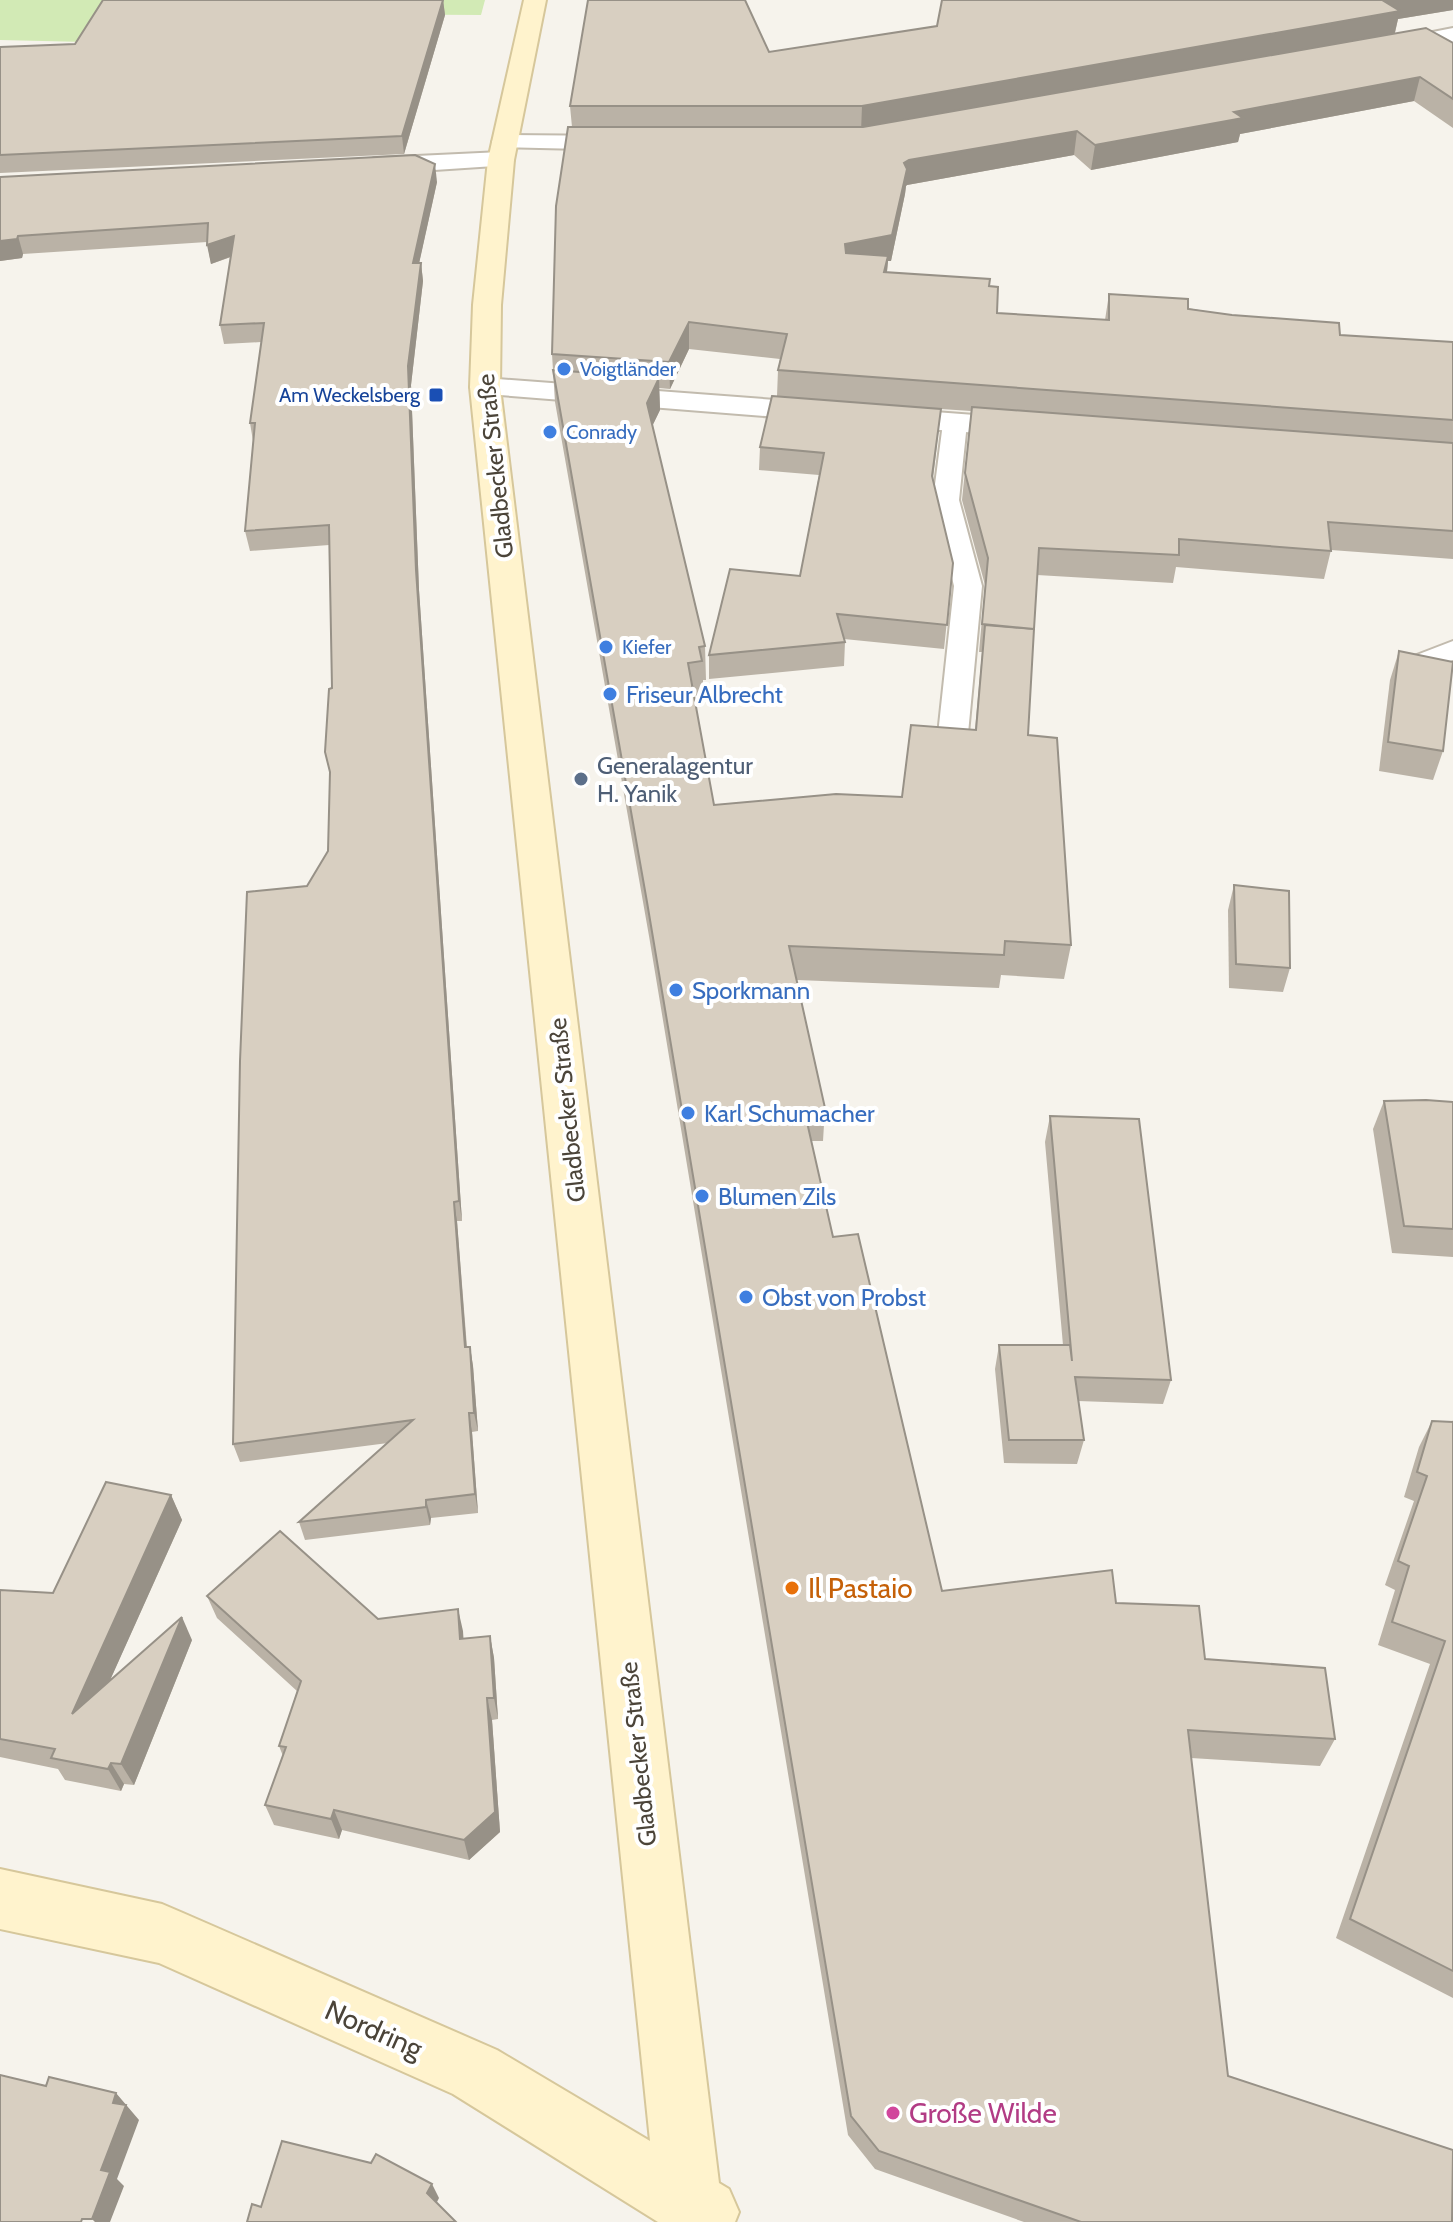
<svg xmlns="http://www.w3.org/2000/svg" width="1453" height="2222" viewBox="0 0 1453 2222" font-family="Cabin,sans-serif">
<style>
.green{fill:#d2eab5}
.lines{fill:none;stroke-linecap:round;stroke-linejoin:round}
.lane-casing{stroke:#c2bbae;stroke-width:4}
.street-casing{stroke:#c2bbae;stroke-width:4}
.secondary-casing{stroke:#d6c79b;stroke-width:4}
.lane{fill:#fff;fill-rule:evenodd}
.street{fill:#fff;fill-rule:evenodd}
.secondary{fill:#fff3cd;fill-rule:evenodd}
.wall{fill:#bab2a6;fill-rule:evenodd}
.shaded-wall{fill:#979187}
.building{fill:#d8cfc1;stroke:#979187;stroke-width:2}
.shop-dot{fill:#3f7fe0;stroke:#fff;stroke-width:3}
.transit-dot{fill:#1a4fb4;stroke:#fff;stroke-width:3}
.service-dot{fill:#5c6f8a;stroke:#fff;stroke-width:3}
.food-dot{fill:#e8710a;stroke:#fff;stroke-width:3}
.hotel-dot{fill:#d1479c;stroke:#fff;stroke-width:3}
.labels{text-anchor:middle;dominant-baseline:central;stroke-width:8;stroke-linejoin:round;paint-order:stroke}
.far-shop-label{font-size:20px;fill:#366cbe;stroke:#fff;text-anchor:start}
.far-transit-label{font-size:20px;fill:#164399;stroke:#fff;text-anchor:end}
.street-label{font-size:24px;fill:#4b4439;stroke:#fff}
.shop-label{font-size:24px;fill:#366cbe;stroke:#fff;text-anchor:start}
.service-label{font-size:24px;fill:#4e5e75;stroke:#fff;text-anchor:start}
.near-food-label{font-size:28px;fill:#c56008;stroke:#fff;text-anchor:start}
.near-street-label{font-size:28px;fill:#4b4439;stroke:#fff}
.near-hotel-label{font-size:28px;fill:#b23c85;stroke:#fff;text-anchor:start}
</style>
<rect width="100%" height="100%" fill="#f6f3ec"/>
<g class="green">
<polygon points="0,0 112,0 85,42 0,40"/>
<polygon points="442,0 485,0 481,15 309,14"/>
</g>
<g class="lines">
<defs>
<g id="lane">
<polygon points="955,416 967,423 959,500 982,586 967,744 963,751 941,751 937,744 954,586 933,500 943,423"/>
<polygon points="1453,641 1453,660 1411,676 1401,673 1397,667 1401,661"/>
</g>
<g id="street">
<polygon points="1453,28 1453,42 1385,55 1373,48 1377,43"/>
<polygon points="504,135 624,136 636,143 624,150 495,147 492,142 495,137"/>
<polygon points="501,152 514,160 510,165 374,174 361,166 374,158"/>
<polygon points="485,378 1028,419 1039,422 1043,428 1039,434 1028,437 474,393 470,387 474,381"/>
</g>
<polygon id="secondary" points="524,0 546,0 514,160 501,305 500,387 719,2183 729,2189 739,2212 735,2222 658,2222 453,2094 159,1963 0,1929 0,1869 162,1904 183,1913 497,2050 650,2141 470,387 473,305 488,160"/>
</defs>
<use href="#lane" class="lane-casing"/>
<use href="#street" class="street-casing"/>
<use href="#secondary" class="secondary-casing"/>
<use href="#lane" class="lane"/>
<use href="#street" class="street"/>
<use href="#secondary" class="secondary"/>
</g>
<g class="wall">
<polygon points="103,0 443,0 445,15 404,154 0,173 0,47 75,44"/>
<path d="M 1453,0 L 1453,10 L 1398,19 L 1395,33 L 1453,43 L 1453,128 L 1414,101 L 1240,134 L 1238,142 L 1091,170 L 1074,155 L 907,185 L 906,186 L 905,194 L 891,261 L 888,261 L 887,272 L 989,286 L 997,313 L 1105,320 L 1109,294 L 1340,335 L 1453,342 L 1453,559 L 1331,550 L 1324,579 L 1176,567 L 1173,583 L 1037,575 L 1028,735 L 1071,945 L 1064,979 L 1001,975 L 999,988 L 797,980 L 825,1108 L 823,1141 L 811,1141 L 833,1237 L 942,1591 L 1116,1603 L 1205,1659 L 1335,1739 L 1320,1766 L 1191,1758 L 1228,2076 L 1452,2222 L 1024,2222 L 875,2169 L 848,2135 L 649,936 L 555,402 L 552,354 L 572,127 L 570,106 L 769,52 ZM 689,349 L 780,359 L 778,370 L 777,396 L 760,447 L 759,470 L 819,475 L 800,576 L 709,655 L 709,679 L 844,666 L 845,642 L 844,639 L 944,649 L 953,563 L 933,479 L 941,409 L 971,411 L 962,500 L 985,585 L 979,652 L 982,652 L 975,730 L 902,797 L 714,805 L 694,696 L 703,695 L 703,680 L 706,680 L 705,646 L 652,426 L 660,410 L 659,388 L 670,389 Z"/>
<polygon points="0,177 437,182 419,263 421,263 423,281 411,385 419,590 462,1221 457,1221 467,1347 470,1347 473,1366 478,1431 472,1432 478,1513 431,1518 430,1525 305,1540 299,1522 388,1443 240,1462 233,1444 307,886 328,851 332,688 329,545 250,551 245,531 253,441 250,423 261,342 224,344 220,325 231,257 211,264 207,242 23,254 22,258 0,261"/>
<polygon points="1399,651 1443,751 1433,780 1379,771 1390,680"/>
<polygon points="1234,885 1290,968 1283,992 1229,988 1228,910"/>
<polygon points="1384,1101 1453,1102 1453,1257 1392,1253 1373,1129"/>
<polygon points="1050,1116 1171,1380 1163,1404 1078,1401 1084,1440 1077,1464 1004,1463 995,1369 999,1345 1063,1345 1045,1142"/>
<polygon points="1453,1420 1453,1998 1336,1938 1430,1664 1378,1645 1395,1590 1385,1585 1414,1501 1404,1497 1419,1447 1432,1421 1452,1422"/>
<polygon points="171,1495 182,1520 110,1680 192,1640 134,1785 124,1784 121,1791 65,1780 58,1769 0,1757 0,1590 53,1593"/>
<polygon points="207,1596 378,1619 458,1609 463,1639 490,1636 494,1658 498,1719 492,1720 500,1832 469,1860 342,1830 339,1839 274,1825 265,1805 283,1756 279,1746 297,1691 217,1618"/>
</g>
<g class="shaded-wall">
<polygon points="443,0 445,15 404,154 402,136"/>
<polygon points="1380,0 1453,0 1453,10 1398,19 1394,36 861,132 862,106"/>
<polygon points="1420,77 1414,101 1240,134 1238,142 1091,170 1095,145 1234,112"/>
<polygon points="1077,131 1074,155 907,185 906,186 905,194 891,261 888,261 886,281 844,270 845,244 904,163 909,160"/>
<polygon points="435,164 437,182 415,282 413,263"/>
<polygon points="18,236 23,254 22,258 0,261 0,241"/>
<polygon points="234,236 238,254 211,264 207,245"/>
<polygon points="421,263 423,281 411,385 419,590 462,1221 459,1201 416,570 408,366"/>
<polygon points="689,322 689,349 670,389 669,362"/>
<polygon points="659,378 660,410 648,435 647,403"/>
<polygon points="454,1202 457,1221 468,1366 465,1347"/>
<polygon points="470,1347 473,1366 478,1431 474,1413"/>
<polygon points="469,1413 472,1432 478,1513 475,1494"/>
<polygon points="171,1495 182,1520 85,1736 72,1714"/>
<polygon points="426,1500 431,1518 430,1525 426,1507"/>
<polygon points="458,1609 463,1631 465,1661 460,1639"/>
<polygon points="182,1617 192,1640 134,1785 121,1764"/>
<polygon points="490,1636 494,1658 498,1719 494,1698"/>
<polygon points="487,1698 492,1720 500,1832 469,1860 464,1840"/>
<polygon points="111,1763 124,1784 121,1791 108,1769"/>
<polygon points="334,1810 342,1830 339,1839 331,1819"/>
<polygon points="116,2093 139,2120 117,2179 124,2186 110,2222 95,2222 92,2219 113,2103"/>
<polygon points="432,2184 439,2198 434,2208 427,2193"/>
</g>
<g class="building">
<polygon points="103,0 443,0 402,136 0,155 0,47 75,44"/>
<polygon points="588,0 745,0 769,52 937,26 942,0 1382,0 1400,11 862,106 570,106"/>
<polygon points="1426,28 1453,43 1453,99 1420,77 1234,112 1243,118 1095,145 1077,131 909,160 904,163 907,169 892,235 845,244 846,253 888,256 884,272 990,279 989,286 998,287 997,313 1109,320 1109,294 1188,299 1188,309 1232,315 1339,323 1340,335 1453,342 1453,420 778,370 787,334 689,322 669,362 552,354 556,206 568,127 863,127"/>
<polygon points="415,155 435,164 413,263 421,263 408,366 416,570 459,1201 454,1202 465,1347 470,1347 474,1413 469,1413 475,1494 426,1500 426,1507 299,1522 413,1420 233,1444 240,1061 247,892 307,886 328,851 330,772 325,752 329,689 332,688 329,525 245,531 255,423 250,423 264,323 220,325 234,236 207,245 208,223 18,236 17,239 0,241 0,177"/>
<polygon points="553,370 659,378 647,403 705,646 699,647 702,661 688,663 714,805 836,794 902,797 911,725 976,730 985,625 1034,629 1028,735 1057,738 1071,945 1005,941 1004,955 789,946 825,1108 804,1109 833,1237 858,1234 942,1591 1112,1570 1116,1603 1199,1606 1205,1659 1325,1668 1335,1739 1188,1730 1228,2076 1453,2150 1452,2222 1081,2222 879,2151 851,2116 647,902"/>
<polygon points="772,396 941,409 932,476 953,563 947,625 837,614 845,642 709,655 730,569 800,576 824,453 760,447"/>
<polygon points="972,407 1453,443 1453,531 1328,522 1331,551 1179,539 1179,555 1039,548 1034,629 982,624 988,558 965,473"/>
<polygon points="1399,651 1453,662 1443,751 1388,742"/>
<polygon points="1234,885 1289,891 1290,968 1236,964"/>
<polygon points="1426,1100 1453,1102 1453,1229 1404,1226 1384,1101"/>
<polygon points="1050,1116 1139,1119 1171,1380 1075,1377 1084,1440 1009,1440 999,1345 1070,1345 1072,1361"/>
<polygon points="1432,1421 1453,1422 1453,1971 1350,1919 1445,1641 1392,1622 1409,1566 1398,1561 1427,1476 1417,1472"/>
<polygon points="106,1482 171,1495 72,1714 182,1617 121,1764 111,1763 108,1769 51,1758 55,1749 0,1739 0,1590 53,1593"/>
<polygon points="280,1531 378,1619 458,1609 460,1639 490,1636 494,1698 487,1698 495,1812 464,1840 334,1810 331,1819 265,1805 286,1747 279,1746 301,1681 207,1596"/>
<polygon points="0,2075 46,2086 49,2077 116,2093 113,2103 126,2105 101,2170 110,2172 92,2219 82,2219 81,2222 0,2222"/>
<polygon points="282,2141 371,2163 376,2154 432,2184 427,2193 456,2222 247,2222 252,2204 261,2207"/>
</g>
<g class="shop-dot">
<circle cx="564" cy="369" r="8"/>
<circle cx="550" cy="432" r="8"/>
<circle cx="606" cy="647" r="8"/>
<circle cx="610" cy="694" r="8"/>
<circle cx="676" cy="990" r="8"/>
<circle cx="688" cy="1113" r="8"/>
<circle cx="702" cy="1196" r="8"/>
<circle cx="746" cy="1297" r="8"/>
</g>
<rect class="transit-dot" x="428" y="387" width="16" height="16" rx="4"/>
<circle class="service-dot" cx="581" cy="779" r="8"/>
<circle class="food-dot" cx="792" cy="1588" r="8"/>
<circle class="hotel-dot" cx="893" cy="2113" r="8"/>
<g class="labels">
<g class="far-shop-label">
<text x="580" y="369">Voigtländer</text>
<text x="566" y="432">Conrady</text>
<text x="622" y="647">Kiefer</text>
</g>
<g class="far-transit-label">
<text x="420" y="395">Am Weckelsberg</text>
</g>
<g class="street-label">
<text transform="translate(495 466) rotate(-96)">Gladbecker Straße</text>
<text transform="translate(567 1110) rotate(-96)">Gladbecker Straße</text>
<text transform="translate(638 1754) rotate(-96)">Gladbecker Straße</text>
</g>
<g class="shop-label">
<text x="626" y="694">Friseur Albrecht</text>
<text x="692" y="990">Sporkmann</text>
<text x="704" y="1113">Karl Schumacher</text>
<text x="718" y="1196">Blumen Zils</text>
<text x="762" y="1297">Obst von Probst</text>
</g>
<g class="service-label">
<text x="597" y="765">Generalagentur<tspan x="597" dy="28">H. Yanik</tspan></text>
</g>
<g class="near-food-label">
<text x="808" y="1588">Il Pastaio</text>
</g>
<g class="near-street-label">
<text transform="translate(374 2029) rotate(24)">Nordring</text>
</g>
<g class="near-hotel-label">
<text x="909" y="2113">Große Wilde</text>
</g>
</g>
</svg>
